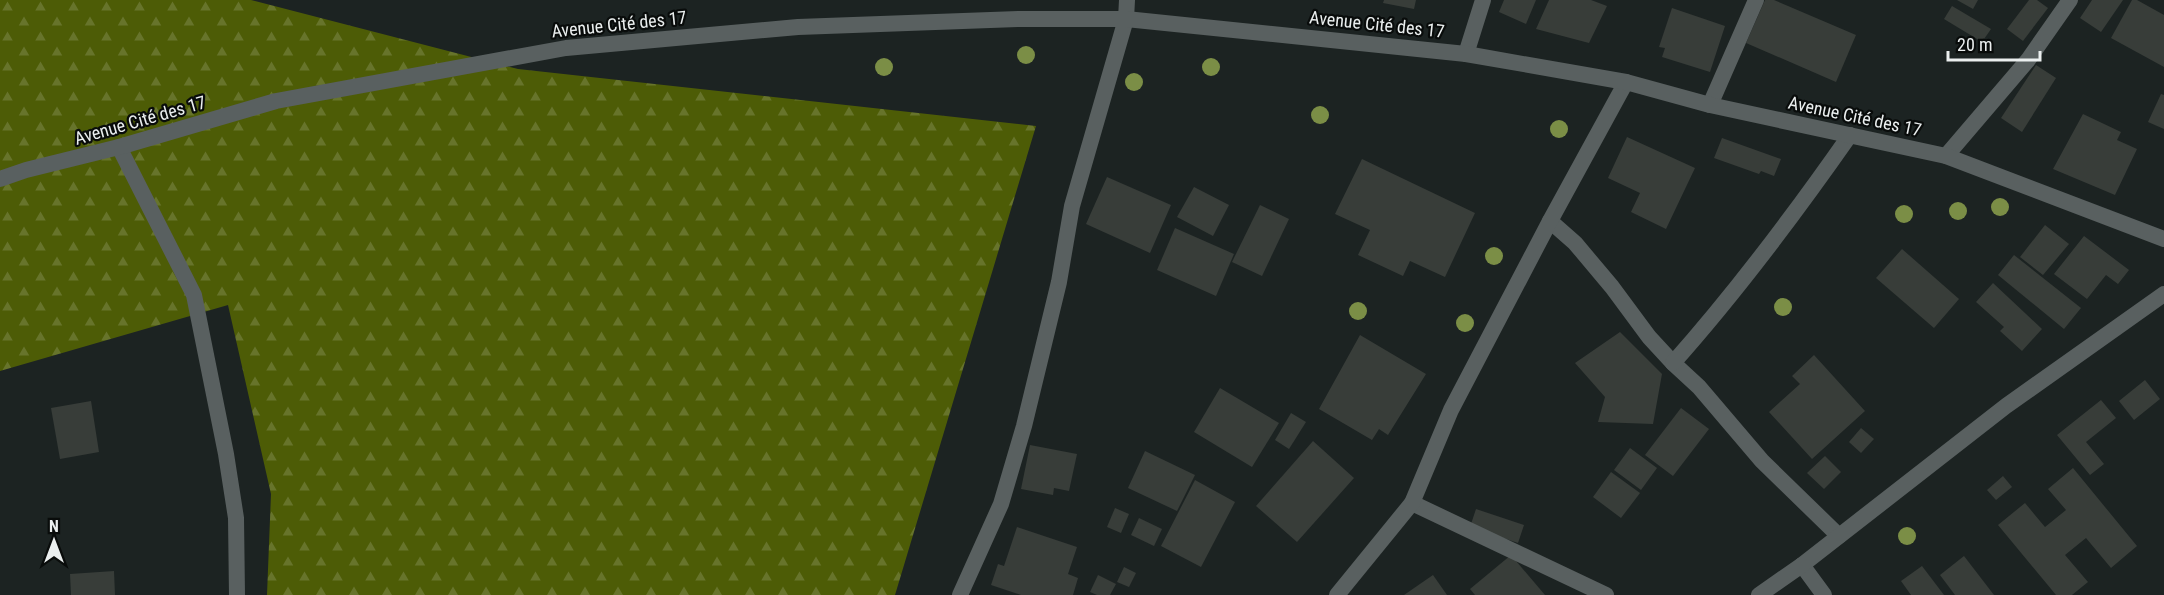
<svg xmlns="http://www.w3.org/2000/svg" width="2164" height="595" viewBox="0 0 2164 595" font-family="'Roboto Condensed',sans-serif">
<style>
.forest{fill:url(#forest-firs)}
.building{fill:#383d39}
.lines{fill:none;stroke-linecap:round;stroke-linejoin:round}
.minor{stroke:#596060;stroke-width:16}
.tertiary{stroke:#596060;stroke-width:16}
.tree{fill:#7b8e46}
.labels{text-anchor:middle;dominant-baseline:central;stroke-width:4.5;stroke-linejoin:round;paint-order:stroke}
.street-label{font-size:18px;fill:#ebefef;stroke:#090c0b}
</style>
<defs>
<pattern id="forest-firs" width="22" height="20" patternUnits="userSpaceOnUse" patternTransform="scale(1.5)"><rect width="22" height="20" fill="#4d5c06"/><path d="M5 1l3.5 6h-7zM16 11l3.5 6h-7z" fill="#67742b"/></pattern>
</defs>
<rect width="100%" height="100%" fill="#1c2322"/>
<polygon class="forest" points="0,0 251,0 518,69 1036,126 895,595 267,595 271,494 228,305 0,371"/>
<g class="building">
<polygon points="1384,0 1416,0 1414,9 1383,3"/>
<polygon points="1504,0 1536,0 1526,24 1499,12"/>
<polygon points="1549,0 1591,0 1607,6 1589,43 1536,29"/>
<polygon points="1765,0 1774,0 1856,35 1836,82 1746,43"/>
<polygon points="1957,0 1978,0 1973,9"/>
<polygon points="2029,0 2037,0 2048,8 2023,41 2007,29"/>
<polygon points="2092,0 2123,0 2101,32 2080,18"/>
<polygon points="2132,0 2137,0 2164,15 2164,67 2111,38"/>
<polygon points="1952,6 1991,29 1982,42 1944,19"/>
<polygon points="1672,8 1725,26 1710,72 1662,57 1665,48 1659,47"/>
<polygon points="2036,65 2056,78 2022,132 2001,118"/>
<polygon points="2161,94 2164,95 2164,129 2148,122"/>
<polygon points="2083,114 2121,132 2117,140 2137,149 2115,195 2053,169"/>
<polygon points="1627,137 1695,168 1666,229 1631,212 1640,193 1608,178"/>
<polygon points="1722,138 1781,159 1774,176 1761,171 1759,174 1714,158"/>
<polygon points="1362,159 1475,213 1445,277 1410,261 1403,276 1358,255 1370,230 1335,214"/>
<polygon points="1107,177 1171,205 1150,253 1086,224"/>
<polygon points="1194,187 1229,205 1213,236 1177,217"/>
<polygon points="1260,205 1289,219 1262,276 1232,262"/>
<polygon points="2045,225 2069,244 2043,275 2020,257"/>
<polygon points="1175,228 1234,254 1216,296 1157,270"/>
<polygon points="2084,236 2129,270 2118,284 2106,275 2087,299 2054,274"/>
<polygon points="1902,249 1959,299 1934,328 1876,278"/>
<polygon points="2014,255 2081,308 2064,329 1998,275"/>
<polygon points="1993,283 2042,329 2022,351 2000,331 2004,327 1976,302"/>
<polygon points="1620,332 1662,374 1653,424 1598,422 1605,397 1575,363"/>
<polygon points="1360,335 1426,374 1388,435 1379,429 1372,440 1319,409"/>
<polygon points="1814,355 1865,411 1812,459 1769,412 1800,384 1792,376"/>
<polygon points="2145,380 2160,399 2134,420 2119,401"/>
<polygon points="1220,388 1279,423 1252,467 1194,432"/>
<polygon points="2101,400 2116,418 2086,442 2104,464 2090,475 2057,435"/>
<polygon points="91,401 99,452 60,459 51,408"/>
<polygon points="1681,408 1709,429 1673,476 1645,455"/>
<polygon points="1291,413 1306,422 1289,449 1275,440"/>
<polygon points="1861,428 1874,439 1861,453 1849,442"/>
<polygon points="1313,441 1354,478 1297,542 1256,506"/>
<polygon points="1030,445 1077,454 1069,491 1054,488 1053,495 1021,489"/>
<polygon points="1630,448 1657,468 1641,490 1614,470"/>
<polygon points="1145,451 1195,475 1177,511 1128,488"/>
<polygon points="1825,456 1841,472 1824,489 1807,473"/>
<polygon points="2073,468 2137,546 2111,568 2086,538 2065,555 2088,582 2072,595 2056,595 1998,525 2025,503 2045,527 2066,510 2048,489"/>
<polygon points="1611,472 1640,493 1621,518 1593,497"/>
<polygon points="2003,476 2012,487 1996,500 1987,490"/>
<polygon points="1195,480 1235,502 1201,567 1161,546"/>
<polygon points="1115,508 1129,514 1121,533 1107,527"/>
<polygon points="1476,509 1524,525 1518,543 1470,527"/>
<polygon points="1139,518 1162,529 1154,546 1131,535"/>
<polygon points="1017,527 1077,547 1068,574 1078,578 1073,595 1021,595 991,585 998,564 1004,566"/>
<polygon points="1511,555 1545,595 1475,595 1470,589"/>
<polygon points="1964,556 1994,595 1955,595 1940,575"/>
<polygon points="1922,566 1944,595 1911,595 1901,581"/>
<polygon points="1124,567 1136,573 1129,587 1117,582"/>
<polygon points="114,571 115,595 71,595 70,574"/>
<polygon points="1098,575 1116,584 1110,595 1097,595 1090,592"/>
<polygon points="1433,575 1447,595 1404,595"/>
</g>
<g class="lines">
<g class="minor">
<polyline points="1466,54 1483,0"/>
<polyline points="1710,105 1756,0"/>
<polyline points="119,147 194,295 226,454 236,518 237,595"/>
<polyline points="1946,156 2028,60 2070,0"/>
<polyline points="1550,221 1575,243 1612,287 1649,337 1673,363 1699,387 1762,461 1839,536"/>
<path d="M 1673,363 C 1738,290 1794,215 1850,135"/>
<polyline points="1412,503 1606,595"/>
<polyline points="1802,565 1824,595"/>
<polyline points="960,595 1001,504 1024,426 1059,282 1072,206 1126,19 1127,0"/>
<polyline points="1337,595 1412,503 1451,410 1550,221 1626,82"/>
<polyline points="1759,595 1802,565 2006,406 2164,294"/>
</g>
<polyline class="tertiary" points="0,179 26,170 119,147 276,101 566,48 798,27 1019,19 1126,19 1466,54 1626,82 1710,105 1946,156 2164,239"/>
</g>
<g class="tree">
<circle cx="1026" cy="55" r="9"/>
<circle cx="884" cy="67" r="9"/>
<circle cx="1211" cy="67" r="9"/>
<circle cx="1134" cy="82" r="9"/>
<circle cx="1320" cy="115" r="9"/>
<circle cx="1559" cy="129" r="9"/>
<circle cx="2000" cy="207" r="9"/>
<circle cx="1958" cy="211" r="9"/>
<circle cx="1904" cy="214" r="9"/>
<circle cx="1494" cy="256" r="9"/>
<circle cx="1783" cy="307" r="9"/>
<circle cx="1358" cy="311" r="9"/>
<circle cx="1465" cy="323" r="9"/>
<circle cx="1907" cy="536" r="9"/>
</g>
<g class="labels">
<g class="street-label">
<text transform="translate(619 24) rotate(-6)">Avenue Cité des 17</text>
<text transform="translate(1377 24) rotate(6)">Avenue Cité des 17</text>
<text transform="translate(1855 116) rotate(12)">Avenue Cité des 17</text>
<text transform="translate(140 120) rotate(-16)">Avenue Cité des 17</text>
</g>
</g>
<g transform="translate(54 541)" stroke="#090c0b" stroke-width="4.5" paint-order="stroke">
<path d="M0-4.5L10 22L0 15L-10 22Z" fill="#ebefef"/>
<text y="-9" font-size="16" font-weight="bold" text-anchor="middle" fill="#ebefef">N</text>
</g>
<path d="M1948 51v9h92v-9" fill="none" stroke="#ebefef" stroke-width="3"/>
<text x="1957" y="51" font-size="18" fill="#ebefef" stroke="#090c0b" stroke-width="4.5" paint-order="stroke">20 m</text>
</svg>
